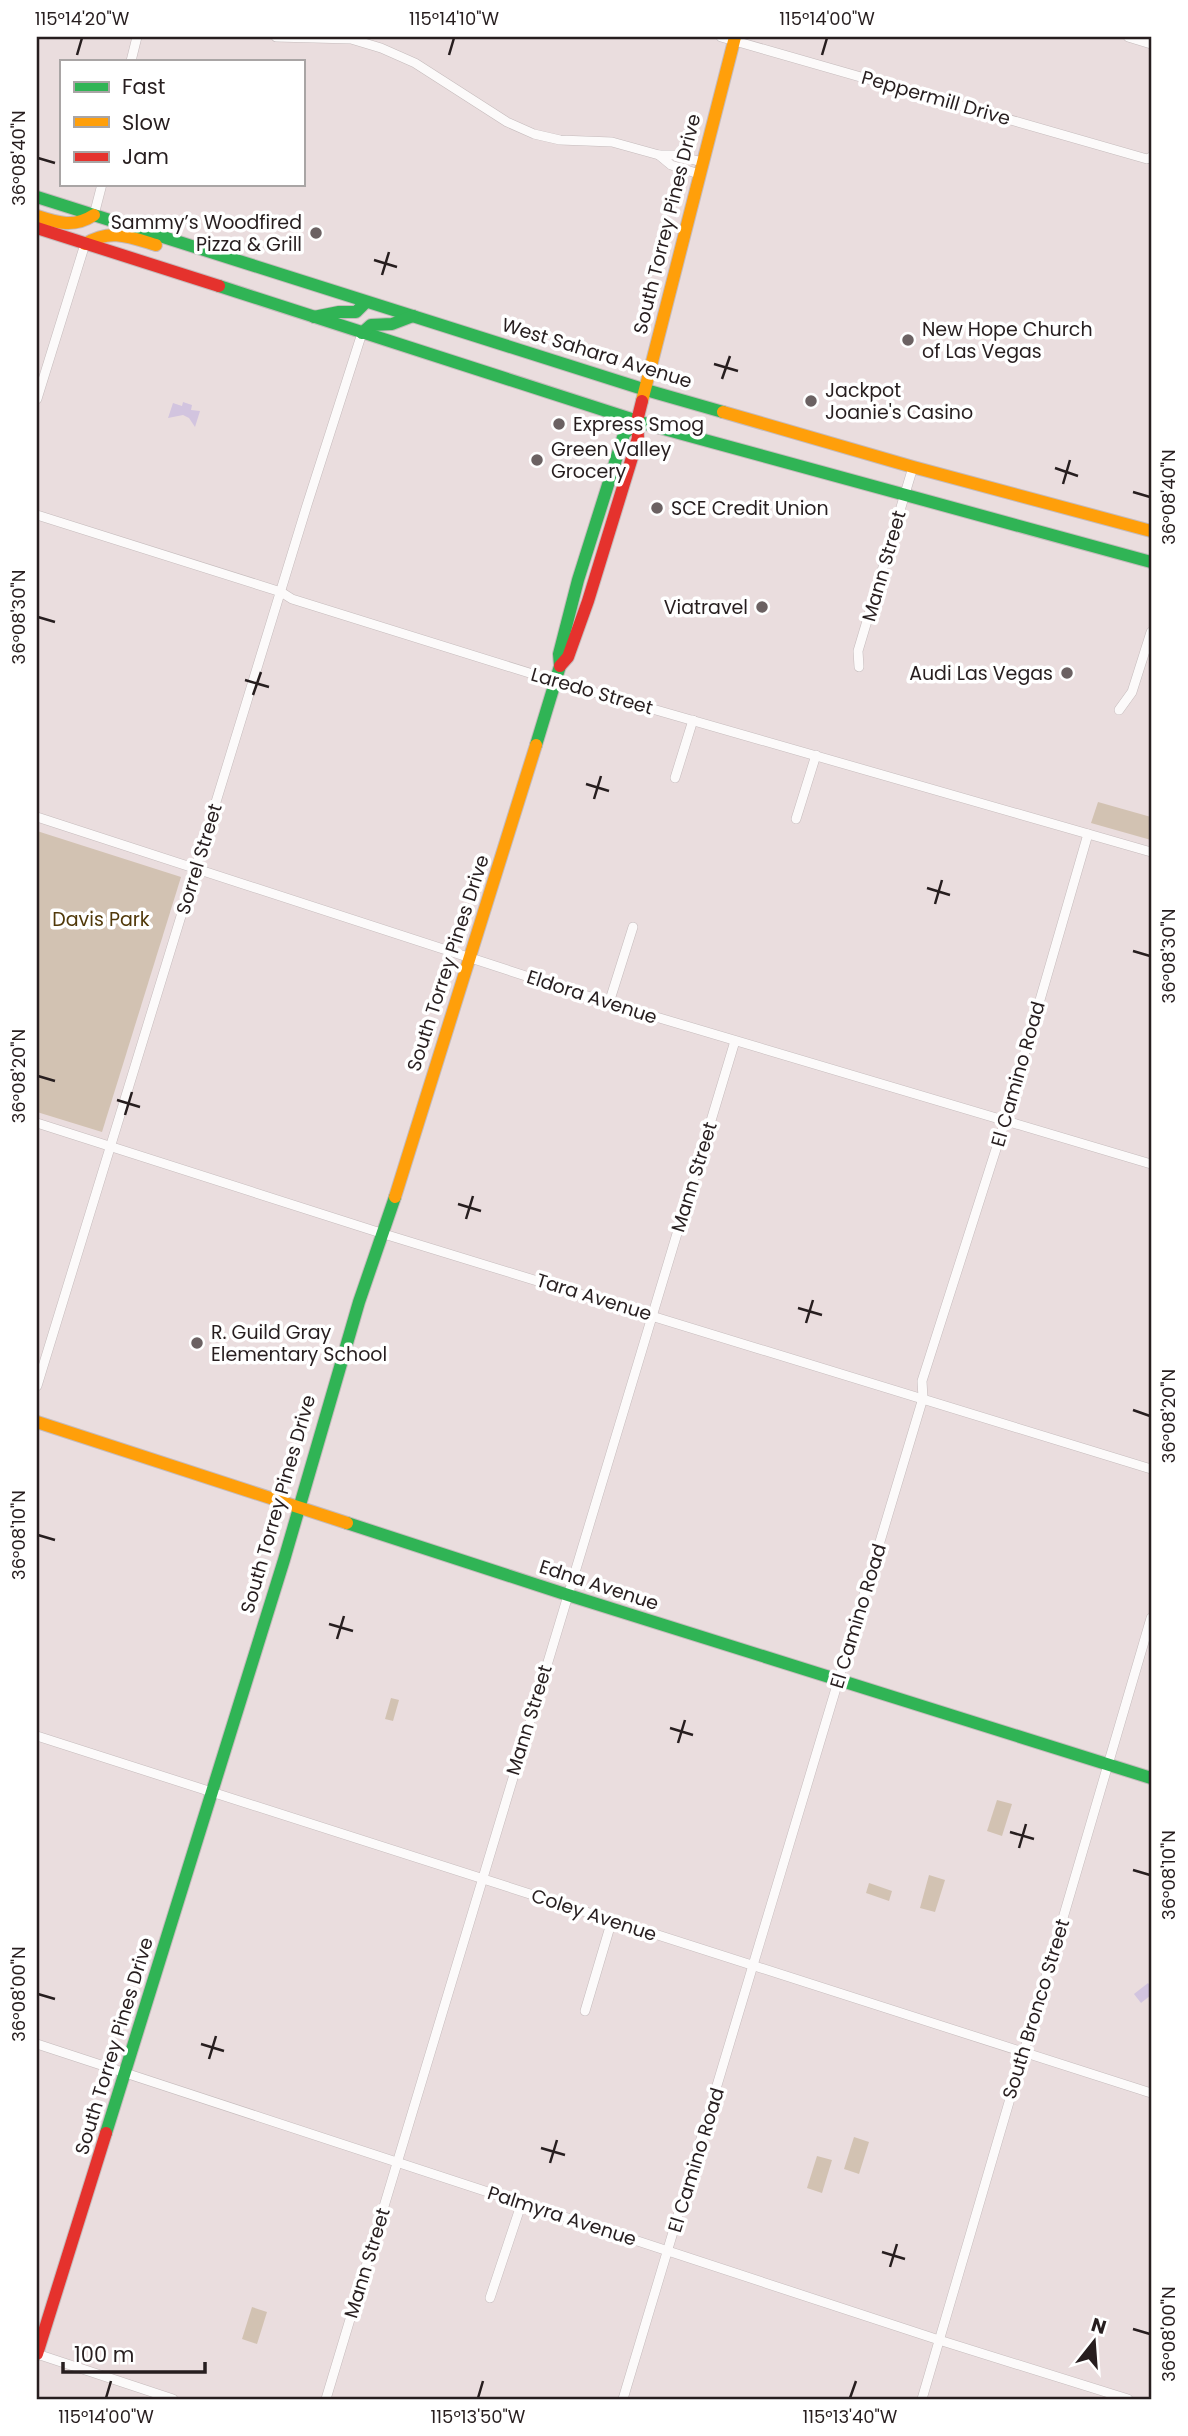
<svg xmlns="http://www.w3.org/2000/svg" width="1188" height="2436" viewBox="0 0 1188 2436" font-family="Poppins,sans-serif">
<style>
.green{fill:#d2c2b2}
.water{fill:#d2c4df}
.lines{fill:none;stroke-linecap:round;stroke-linejoin:round}
.street-casing{stroke:#c5bbbc;stroke-width:10}
.fast-casing{stroke:#c5bbbc;stroke-width:14}
.slow-casing{stroke:#c5bbbc;stroke-width:14}
.jam-casing{stroke:#c5bbbc;stroke-width:14}
.street{stroke:#fcfafa;stroke-width:9}
.fast{stroke:#30b455;stroke-width:12}
.slow{stroke:#ff9f0a;stroke-width:12}
.jam{stroke:#e5322d;stroke-width:12}
.ticks{fill:none;stroke:#271e1f;stroke-width:2.5}
.poi-dot{fill:#6b6162;stroke:#fff;stroke-width:2.5}
.labels{text-anchor:middle;dominant-baseline:central;stroke-width:7;stroke-linejoin:round;paint-order:stroke}
.street-label{font-size:19px;fill:#271e1f;stroke:#fff}
.poi-label{font-size:19px;fill:#271e1f;stroke:#fff;text-anchor:start}
.park-label{font-size:19px;fill:#51390a;stroke:#fff}
.neatline{fill:none;stroke:#271e1f;stroke-width:2.5}
.ticks-label{font-size:18px;text-anchor:middle;fill:#271e1f}
</style>
<rect width="100%" height="100%" fill="#eaddde"/>
<g class="green">
<polygon points="1098,802 1151,817 1151,840 1091,823"/>
<polygon points="37,831 181,877 102,1132 37,1112"/>
<polygon points="391,1698 399,1700 393,1721 385,1719"/>
<polygon points="997,1800 1012,1804 1002,1836 987,1831"/>
<polygon points="929,1875 945,1880 935,1912 920,1908"/>
<polygon points="869,1883 892,1891 889,1901 866,1893"/>
<polygon points="854,2137 869,2142 859,2174 844,2169"/>
<polygon points="817,2156 832,2160 822,2193 807,2188"/>
<polygon points="252,2307 267,2312 257,2344 242,2339"/>
</g>
<g class="water">
<polygon points="183,402 192,405 191,410 200,411 195,427 189,418 183,415 168,418 173,403 182,406"/>
<polygon points="1148,1983 1151,1987 1151,1995 1141,2003 1134,1994"/>
</g>
<g class="lines">
<defs>
<g id="street">
<polyline points="276,37 351,39 381,48 415,63 507,122 534,134 560,140 612,142 659,155 676,155 702,162"/>
<polyline points="721,37 1147,159 1151,157"/>
<polyline points="1128,37 1151,44"/>
<polyline points="131,61 137,37"/>
<polyline points="659,155 671,165 699,174"/>
<polyline points="94,215 102,184"/>
<polyline points="37,399 85,244"/>
<polyline points="37,515 281,592 292,599 555,681 1151,852"/>
<polyline points="859,667 858,651 913,467"/>
<polyline points="1119,710 1132,692 1151,632"/>
<polyline points="675,778 693,720"/>
<polyline points="37,817 609,1003 1151,1164"/>
<polyline points="796,819 816,755"/>
<polyline points="609,1003 633,927"/>
<polyline points="37,1123 384,1234 1151,1469"/>
<polyline points="37,1386 307,505 362,333"/>
<polyline points="37,1736 1151,2093"/>
<polyline points="585,2011 612,1920"/>
<polyline points="37,2044 939,2340 1128,2399"/>
<polyline points="490,2298 522,2202"/>
<polyline points="37,2354 173,2399"/>
<polyline points="326,2399 735,1041"/>
<polyline points="623,2399 923,1398 922,1381 1005,1121 1088,834"/>
<polyline points="922,2399 1151,1618"/>
</g>
<g id="fast">
<polyline points="37,197 646,390 723,412"/>
<polyline points="219,286 653,426 1151,562"/>
<polyline points="314,317 339,312 356,312 366,302"/>
<polyline points="362,333 371,325 392,324 413,316"/>
<polyline points="536,745 560,666 559,654 578,580 624,434 637,421"/>
<polyline points="347,1523 568,1595 1151,1778"/>
<polyline points="106,2133 284,1560 359,1302 395,1197"/>
</g>
<g id="slow">
<path d="M 37,216 C 58,223 74,228 94,215"/>
<path d="M 85,244 C 110,228 130,237 156,245"/>
<polyline points="642,401 735,37"/>
<polyline points="723,412 913,467 1151,531"/>
<polyline points="395,1197 536,745"/>
<polyline points="37,1422 347,1523"/>
</g>
<g id="jam">
<polyline points="37,228 219,286"/>
<polyline points="560,666 568,657 588,601 638,438 637,421 642,401"/>
<polyline points="37,2354 106,2133"/>
</g>
</defs>
<use href="#street" class="street-casing"/>
<use href="#fast" class="fast-casing"/>
<use href="#slow" class="slow-casing"/>
<use href="#jam" class="jam-casing"/>
<use href="#street" class="street"/>
<use href="#fast" class="fast"/>
<use href="#slow" class="slow"/>
<use href="#jam" class="jam"/>
</g>
<path class="ticks" d="M 77,55 L 82,38M 449,55 L 454,38M 822,55 L 827,38M 38,158 L 55,163M 374,260 L 397,267M 382,275 L 389,252M 714,364 L 738,371M 722,379 L 730,356M 1055,468 L 1078,476M 1063,484 L 1070,460M 1133,492 L 1150,497M 38,617 L 55,622M 245,680 L 269,687M 253,695 L 261,672M 586,784 L 609,791M 594,799 L 601,776M 927,888 L 950,895M 935,904 L 942,880M 1133,951 L 1150,956M 38,1076 L 55,1081M 117,1100 L 140,1107M 125,1115 L 132,1092M 458,1204 L 481,1211M 466,1219 L 473,1196M 798,1308 L 822,1315M 806,1323 L 813,1300M 1133,1410 L 1150,1416M 38,1535 L 55,1540M 329,1624 L 353,1631M 337,1639 L 344,1616M 670,1728 L 693,1735M 678,1743 L 685,1720M 1010,1832 L 1034,1839M 1019,1848 L 1026,1824M 1133,1870 L 1150,1875M 38,1994 L 55,1999M 201,2044 L 224,2051M 209,2059 L 216,2036M 541,2148 L 565,2155M 550,2163 L 557,2140M 882,2252 L 905,2259M 890,2267 L 897,2244M 1133,2329 L 1150,2334M 106,2398 L 111,2381M 478,2398 L 483,2381M 850,2398 L 856,2381"/>
<g class="poi-dot">
<circle cx="316" cy="233" r="7"/>
<circle cx="908" cy="340" r="7"/>
<circle cx="811" cy="401" r="7"/>
<circle cx="559" cy="424" r="7"/>
<circle cx="537" cy="460" r="7"/>
<circle cx="657" cy="508" r="7"/>
<circle cx="762" cy="607" r="7"/>
<circle cx="1067" cy="673" r="7"/>
<circle cx="197" cy="1343" r="7"/>
</g>
<g class="labels">
<g class="street-label">
<text transform="translate(936 98) rotate(16)">Peppermill Drive</text>
<text transform="translate(667 224) rotate(-76)">South Torrey Pines Drive</text>
<text transform="translate(597 353) rotate(17)">West Sahara Avenue</text>
<text transform="translate(884 566) rotate(-74)">Mann Street</text>
<text transform="translate(592 691) rotate(16)">Laredo Street</text>
<text transform="translate(199 859) rotate(-73)">Sorrel Street</text>
<text transform="translate(448 963) rotate(-72)">South Torrey Pines Drive</text>
<text transform="translate(592 997) rotate(18)">Eldora Avenue</text>
<text transform="translate(1018 1074) rotate(-74)">El Camino Road</text>
<text transform="translate(694 1177) rotate(-73)">Mann Street</text>
<text transform="translate(594 1297) rotate(17)">Tara Avenue</text>
<text transform="translate(278 1504) rotate(-74)">South Torrey Pines Drive</text>
<text transform="translate(599 1585) rotate(18)">Edna Avenue</text>
<text transform="translate(858 1616) rotate(-73)">El Camino Road</text>
<text transform="translate(529 1720) rotate(-73)">Mann Street</text>
<text transform="translate(594 1915) rotate(18)">Coley Avenue</text>
<text transform="translate(1036 2009) rotate(-73)">South Bronco Street</text>
<text transform="translate(114 2046) rotate(-73)">South Torrey Pines Drive</text>
<text transform="translate(696 2160) rotate(-73)">El Camino Road</text>
<text transform="translate(562 2216) rotate(18)">Palmyra Avenue</text>
<text transform="translate(367 2263) rotate(-73)">Mann Street</text>
</g>
<g class="poi-label">
<text x="302" y="222" text-anchor="end">Sammy’s Woodfired<tspan x="302" dy="22">Pizza &amp; Grill</tspan></text>
<text x="922" y="329">New Hope Church<tspan x="922" dy="22">of Las Vegas</tspan></text>
<text x="825" y="390">Jackpot<tspan x="825" dy="22">Joanie's Casino</tspan></text>
<text x="573" y="424">Express Smog</text>
<text x="551" y="449">Green Valley<tspan x="551" dy="22">Grocery</tspan></text>
<text x="671" y="508">SCE Credit Union</text>
<text x="748" y="607" text-anchor="end">Viatravel</text>
<text x="1053" y="673" text-anchor="end">Audi Las Vegas</text>
<text x="211" y="1332">R. Guild Gray<tspan x="211" dy="22">Elementary School</tspan></text>
</g>
<g class="park-label">
<text x="101" y="919">Davis Park</text>
</g>
</g>
<rect width="1188" height="2436" fill="none" stroke="#ffffff" stroke-width="77"/>
<rect x="60" y="60" width="245" height="126" fill="#ffffff" stroke="#a9a5a5" stroke-width="2"/>
<rect x="74" y="82" width="35" height="10" fill="#30b455" stroke="#a9a5a5" stroke-width="2"/>
<text x="122" y="94" font-size="21" fill="#271e1f">Fast</text>
<rect x="74" y="117" width="35" height="10" fill="#ff9f0a" stroke="#a9a5a5" stroke-width="2"/>
<text x="122" y="130" font-size="21" fill="#271e1f">Slow</text>
<rect x="74" y="152" width="35" height="10" fill="#e5322d" stroke="#a9a5a5" stroke-width="2"/>
<text x="122" y="164" font-size="21" fill="#271e1f">Jam</text>
<g transform="translate(1094 2342) rotate(17)" stroke="#ffffff" stroke-width="5" paint-order="stroke">
<path d="M0-5L12 26L0 18L-12 26Z" fill="#271e1f"/>
<text y="-10" font-size="19" font-weight="bold" text-anchor="middle" fill="#271e1f">N</text>
</g>
<path d="M63 2362v10h142v-10" fill="none" stroke="#271e1f" stroke-width="3.5"/>
<text x="74" y="2362" font-size="21" fill="#271e1f" stroke="#ffffff" stroke-width="5" paint-order="stroke">100 m</text>
<rect x="38" y="38" width="1112" height="2360" class="neatline"/>
<g class="ticks-label">
<text x="82" y="25">115°14'20"W</text>
<text x="454" y="25">115°14'10"W</text>
<text x="827" y="25">115°14'00"W</text>
<text transform="translate(19 158) rotate(-90)" y="6">36°08'40"N</text>
<text transform="translate(1169 497) rotate(-90)" y="6">36°08'40"N</text>
<text transform="translate(19 617) rotate(-90)" y="6">36°08'30"N</text>
<text transform="translate(1169 956) rotate(-90)" y="6">36°08'30"N</text>
<text transform="translate(19 1076) rotate(-90)" y="6">36°08'20"N</text>
<text transform="translate(1169 1416) rotate(-90)" y="6">36°08'20"N</text>
<text transform="translate(19 1535) rotate(-90)" y="6">36°08'10"N</text>
<text transform="translate(1169 1875) rotate(-90)" y="6">36°08'10"N</text>
<text transform="translate(19 1994) rotate(-90)" y="6">36°08'00"N</text>
<text transform="translate(1169 2334) rotate(-90)" y="6">36°08'00"N</text>
<text x="106" y="2423">115°14'00"W</text>
<text x="478" y="2423">115°13'50"W</text>
<text x="850" y="2423">115°13'40"W</text>
</g>
</svg>
